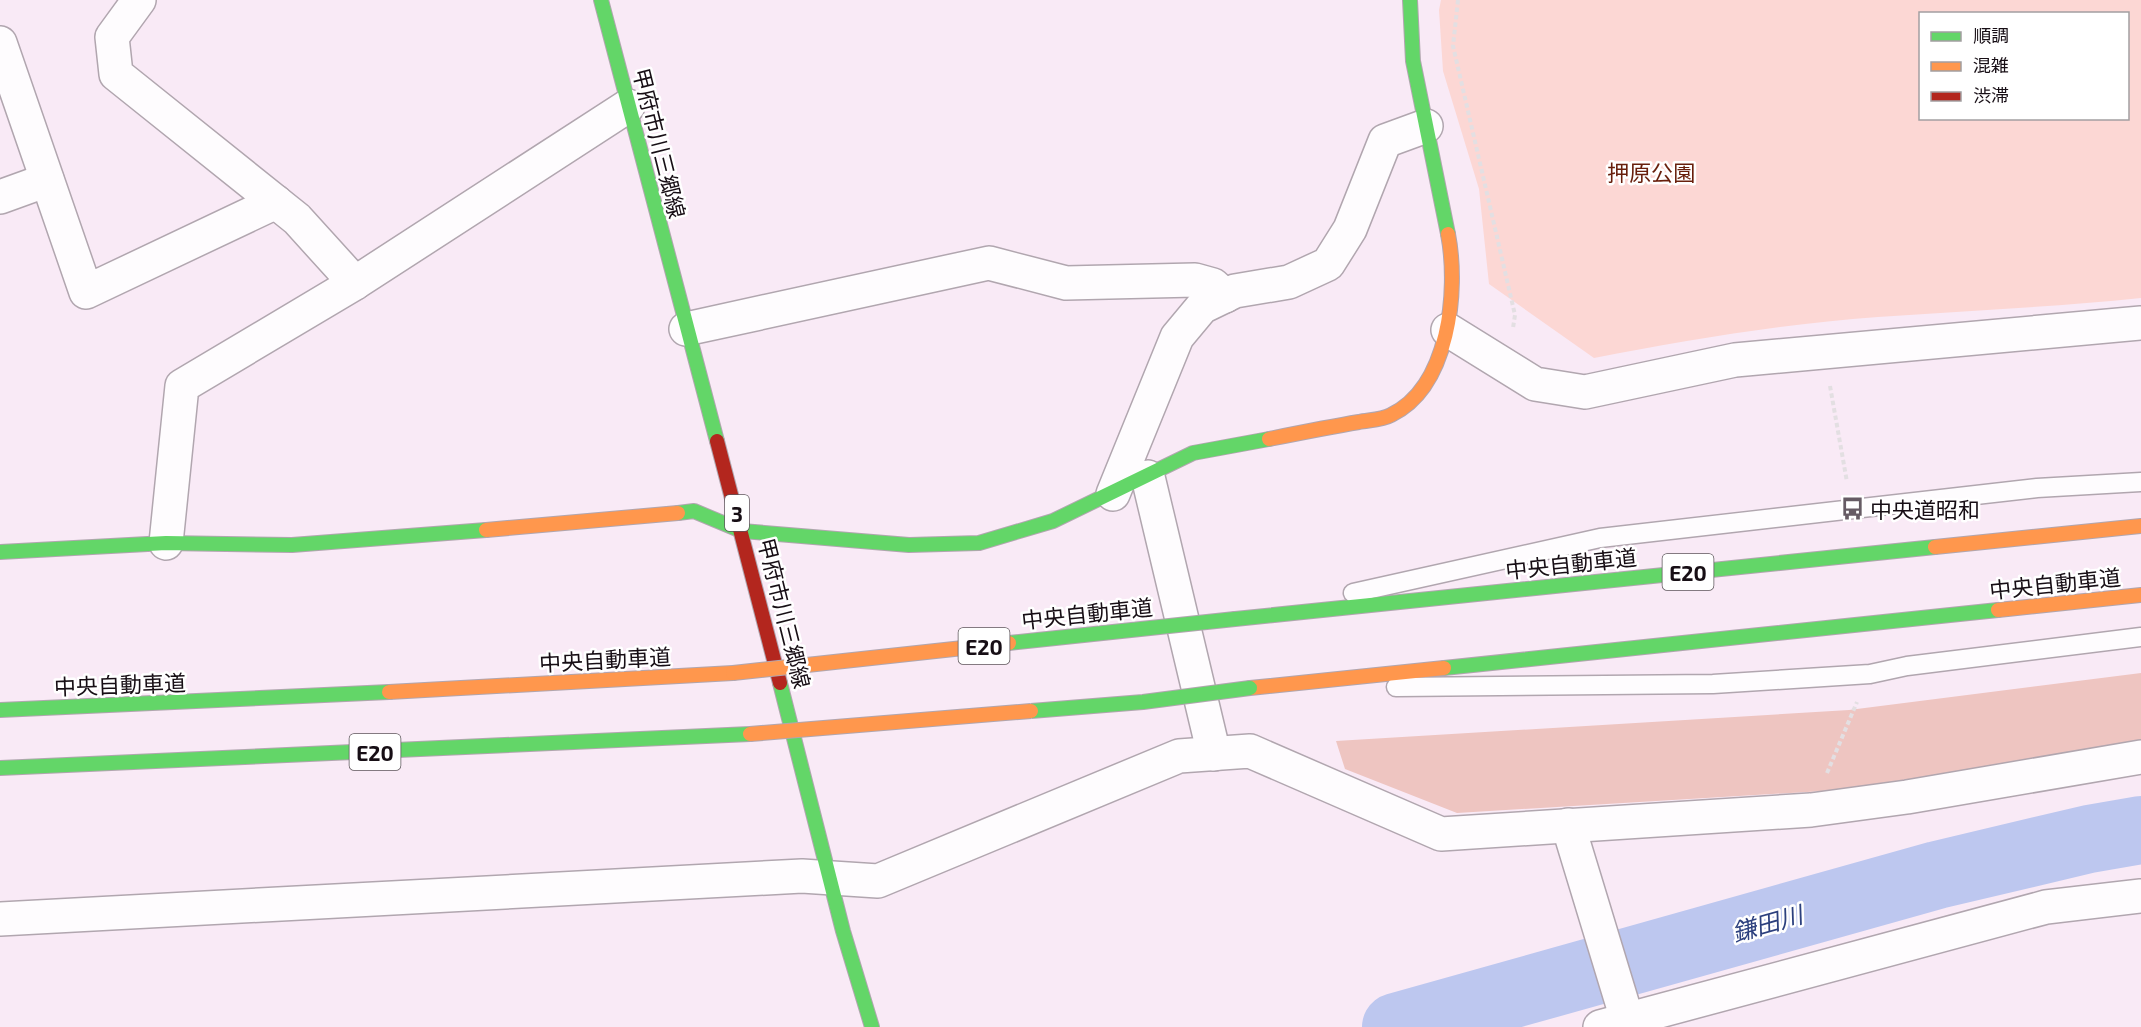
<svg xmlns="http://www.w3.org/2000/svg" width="2141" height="1027" viewBox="0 0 2141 1027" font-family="'Exo 2','Noto Sans JP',sans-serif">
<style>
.green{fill:#fcd7d4;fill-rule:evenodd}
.forest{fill:#eec5c1}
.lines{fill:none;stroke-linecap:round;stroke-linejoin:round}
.river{stroke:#bdc7ef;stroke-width:68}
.lane-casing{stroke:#b1a6af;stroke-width:21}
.street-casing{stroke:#b1a6af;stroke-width:36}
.fast-casing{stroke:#b1a6af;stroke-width:16}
.slow-casing{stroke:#b1a6af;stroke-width:16}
.jam-casing{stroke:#b1a6af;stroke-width:16}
.path{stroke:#e3dfe2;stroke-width:4;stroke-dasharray:4.5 3;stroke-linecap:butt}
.lane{stroke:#fefcfe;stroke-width:18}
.street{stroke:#fefcfe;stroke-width:33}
.fast{stroke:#63d668;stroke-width:14}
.slow{stroke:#ff974d;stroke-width:14}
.jam{stroke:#b3261e;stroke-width:14}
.fast-bridge-casing{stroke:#b1a6af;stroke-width:16;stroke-linecap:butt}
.slow-bridge-casing{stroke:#b1a6af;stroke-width:16;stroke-linecap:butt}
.fast-bridge{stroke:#63d668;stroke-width:14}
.slow-bridge{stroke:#ff974d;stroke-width:14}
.labels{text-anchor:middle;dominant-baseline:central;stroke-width:5;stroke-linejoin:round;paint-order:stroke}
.shield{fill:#fff;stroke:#5d565b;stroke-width:1.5}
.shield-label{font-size:21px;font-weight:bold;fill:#170e15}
.street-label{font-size:22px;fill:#170e15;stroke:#fff}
.park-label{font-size:22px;fill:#681f0c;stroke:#fff}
.poi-label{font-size:22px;fill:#170e15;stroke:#fff;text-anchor:start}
.water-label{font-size:24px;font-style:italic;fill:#2c407e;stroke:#fff}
</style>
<rect width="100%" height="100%" fill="#f9eaf6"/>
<path class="green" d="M 1441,0 L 2141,0 L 2141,298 C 2053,307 1966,311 1878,317 C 1782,324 1688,340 1594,358 L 1489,284 L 1479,189 L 1443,71 L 1439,10 ZM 1920,14 L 2128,14 L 2128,118 L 1920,118 Z"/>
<polygon class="forest" points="2141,673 2141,742 1923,785 1457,813 1345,769 1336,741 1849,710"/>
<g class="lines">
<polyline class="river" points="1396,1027 1937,875 2089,839 2141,830"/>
<defs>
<g id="lane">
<polyline points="1353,593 1600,538 2037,488 2141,482"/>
<polyline points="1396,687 1713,684 1870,674 1907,666 2141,637"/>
</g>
<g id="street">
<polyline points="139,0 112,37 116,74 297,219 355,283"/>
<polyline points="0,43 86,292 276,202"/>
<polyline points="0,197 47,180"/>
<polyline points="686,329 989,263 1066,283 1195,280 1213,285 1225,296"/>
<polyline points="1448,330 1535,384 1585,392 1735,360 2141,323"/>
<polyline points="1148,477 1214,754"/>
<polyline points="1113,494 1177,337 1202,307 1235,291 1289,282 1328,264 1350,229 1385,141 1426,126"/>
<polyline points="166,543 182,386 355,283 628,106"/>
<polyline points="1568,825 1627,1019"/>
<polyline points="0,919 802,876 878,881 1179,756 1250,751 1441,834 1811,810 1907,797 2141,757"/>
<polyline points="1600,1027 2046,907 2141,896"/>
</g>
<g id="fast">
<polyline points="601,0 717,441"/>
<polyline points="1410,0 1413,61 1448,234"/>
<polyline points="678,513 694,511 742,531 909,545 979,543 1053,521 1193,453 1269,439"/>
<polyline points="0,552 166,543 292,545 486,530"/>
<polyline points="1235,619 1935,547"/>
<polyline points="1444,668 1998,610"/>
<polyline points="780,683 843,931 872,1027"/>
<polyline points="0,710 389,692"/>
<polyline points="0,768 750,734"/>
</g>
<g id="slow">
<path d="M 1269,439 C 1299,433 1329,427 1359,422 C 1369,420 1382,420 1391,415 C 1449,387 1459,291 1448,234"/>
<polyline points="486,530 678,513"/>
<polyline points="1935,547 2141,526"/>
<polyline points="1998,610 2141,595"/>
<polyline points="1250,688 1444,668"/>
<polyline points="389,692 733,673"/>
</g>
<polyline id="jam" points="717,441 780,683"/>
</defs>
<use href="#lane" class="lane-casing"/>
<use href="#street" class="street-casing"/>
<use href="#fast" class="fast-casing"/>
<use href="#slow" class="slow-casing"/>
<use href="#jam" class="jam-casing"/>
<g class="path">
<polyline points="1458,0 1453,46 1515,315 1513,328"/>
<polyline points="1830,386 1847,482"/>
<polyline points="1827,773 1857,702"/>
</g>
<use href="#lane" class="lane"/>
<use href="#street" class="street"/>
<use href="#fast" class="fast"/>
<use href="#slow" class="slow"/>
<use href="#jam" class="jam"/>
<defs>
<g id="fast-bridge">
<polyline points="1009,643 1235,619"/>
<polyline points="1031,711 1143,702 1250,688"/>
</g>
<g id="slow-bridge">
<polyline points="733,673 1009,643"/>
<polyline points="750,734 1031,711"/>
</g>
</defs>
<use href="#fast-bridge" class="fast-bridge-casing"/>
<use href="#slow-bridge" class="slow-bridge-casing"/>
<use href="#fast-bridge" class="fast-bridge"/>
<use href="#slow-bridge" class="slow-bridge"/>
</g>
<defs>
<symbol id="bus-bare" viewBox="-9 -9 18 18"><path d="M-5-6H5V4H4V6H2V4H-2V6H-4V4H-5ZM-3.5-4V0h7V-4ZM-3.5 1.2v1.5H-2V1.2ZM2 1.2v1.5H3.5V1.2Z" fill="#665b64" stroke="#fff" stroke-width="2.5" paint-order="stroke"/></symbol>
</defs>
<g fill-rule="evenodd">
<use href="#bus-bare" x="1836" y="492" width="33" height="33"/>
</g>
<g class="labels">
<g class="shield">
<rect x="725" y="495" width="24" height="36" rx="4.5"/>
<rect x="1662.5" y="554" width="51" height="36" rx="4.5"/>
<rect x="958.5" y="628" width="51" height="36" rx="4.5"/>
<rect x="349.5" y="734" width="51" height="36" rx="4.5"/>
</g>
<g class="shield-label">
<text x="737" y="513">3</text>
<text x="1688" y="572">E20</text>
<text x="984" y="646">E20</text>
<text x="375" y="752">E20</text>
</g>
<g class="street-label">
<text transform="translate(660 143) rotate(76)">甲府市川三郷線</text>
<text transform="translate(1571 563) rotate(-6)">中央自動車道</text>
<text transform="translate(2055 583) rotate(-6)">中央自動車道</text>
<text transform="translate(785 613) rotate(76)">甲府市川三郷線</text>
<text transform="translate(1087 613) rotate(-6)">中央自動車道</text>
<text transform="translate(605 659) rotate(-3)">中央自動車道</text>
<text transform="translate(120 684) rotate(-2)">中央自動車道</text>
</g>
<g class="park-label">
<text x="1651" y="172">押原公園</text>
</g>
<g class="poi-label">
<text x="1870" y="509">中央道昭和</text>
</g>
<g class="water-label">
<text transform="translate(1767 923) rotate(-16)">鎌田川</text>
</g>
</g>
<rect x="1919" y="12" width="210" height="108" fill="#ffffff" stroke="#a29fa1" stroke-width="1.5"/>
<rect x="1931" y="32" width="30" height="9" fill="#63d668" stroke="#a29fa1" stroke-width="1.5"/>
<text x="1973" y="42" font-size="18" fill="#170e15">順調</text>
<rect x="1931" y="62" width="30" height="9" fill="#ff974d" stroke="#a29fa1" stroke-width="1.5"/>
<text x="1973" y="72" font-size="18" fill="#170e15">混雑</text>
<rect x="1931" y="92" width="30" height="9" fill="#b3261e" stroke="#a29fa1" stroke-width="1.5"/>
<text x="1973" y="102" font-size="18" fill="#170e15">渋滞</text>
</svg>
